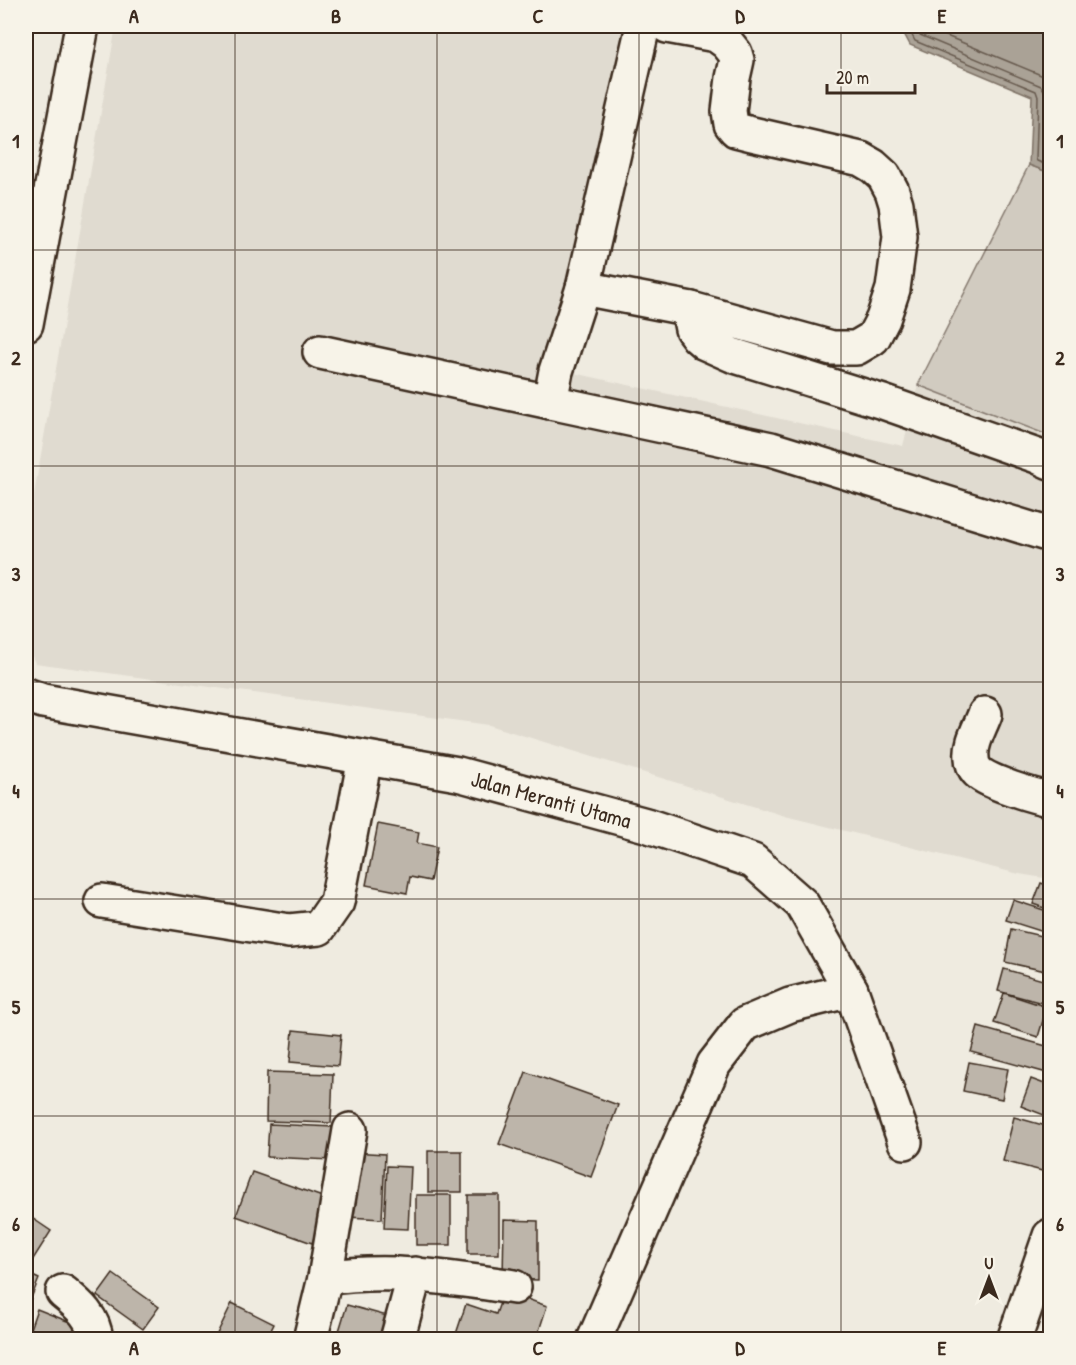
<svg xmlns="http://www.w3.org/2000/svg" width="1076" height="1365" viewBox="0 0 1076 1365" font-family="'Patrick Hand',sans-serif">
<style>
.built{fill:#e0dbd0}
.green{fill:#d1cbc0;stroke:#867a6f;stroke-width:1.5}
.water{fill:#aaa296;stroke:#7e7266;stroke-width:1.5}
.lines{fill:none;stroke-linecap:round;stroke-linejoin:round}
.shore{stroke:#675a4e;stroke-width:1.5}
.building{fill:#bdb5aa;stroke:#3b2a1e;stroke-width:1.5}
.minor-casing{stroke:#3b2a1e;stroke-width:38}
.major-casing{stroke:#3b2a1e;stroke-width:38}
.minor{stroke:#f7f3e8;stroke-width:33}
.major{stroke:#f7f3e8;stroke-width:33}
.grid{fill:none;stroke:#3b2a1e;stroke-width:1.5;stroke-opacity:0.55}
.labels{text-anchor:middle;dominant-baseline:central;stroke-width:4.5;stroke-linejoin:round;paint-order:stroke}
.street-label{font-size:22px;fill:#3b2a1e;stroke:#f7f3e8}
.neatline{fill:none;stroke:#3b2a1e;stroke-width:2}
.grid-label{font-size:20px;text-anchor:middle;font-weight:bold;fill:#3b2a1e}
</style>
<rect width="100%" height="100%" fill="#efebe0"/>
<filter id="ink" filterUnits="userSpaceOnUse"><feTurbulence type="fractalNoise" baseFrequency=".0167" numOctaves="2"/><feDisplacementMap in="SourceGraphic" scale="12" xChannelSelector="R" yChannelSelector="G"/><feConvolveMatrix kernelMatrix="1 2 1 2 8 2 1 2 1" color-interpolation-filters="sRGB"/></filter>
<g filter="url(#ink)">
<polygon class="built" points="116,26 651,26 658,27 574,373 903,446 918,385 1050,436 1050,879 1019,874 785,816 489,725 35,663 26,644 26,540"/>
<polygon class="green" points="1029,165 1050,173 1050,436 918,385"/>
<polygon class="water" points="900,26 1050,26 1050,173 1029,165 1032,96 910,45"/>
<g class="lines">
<g class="shore">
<polyline points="907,26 915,41 1036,91 1038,97 1036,159 1037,161 1050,166"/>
<polyline points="915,26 920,35 1041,86 1044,90 1046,96 1043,154 1045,156 1050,158"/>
<polyline points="925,26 927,28 1041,75 1050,83"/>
</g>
</g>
<g class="building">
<polygon points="378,824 419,832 417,843 437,847 430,881 410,877 407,893 366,885"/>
<polygon points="1041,883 1050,886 1050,910 1033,904"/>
<polygon points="1013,900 1050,912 1050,934 1006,920"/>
<polygon points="1011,929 1050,938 1050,972 1005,962"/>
<polygon points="1004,969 1050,982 1050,1005 998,991"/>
<polygon points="1004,993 1047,1007 1038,1037 994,1023"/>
<polygon points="978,1027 1050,1047 1050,1062 1047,1073 971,1052"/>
<polygon points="293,1030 341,1035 338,1066 290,1062"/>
<polygon points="969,1062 1008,1069 1002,1099 963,1091"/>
<polygon points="267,1072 333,1074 331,1123 266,1121"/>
<polygon points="526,1072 618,1105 591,1177 499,1144"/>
<polygon points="1031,1079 1050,1086 1049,1117 1021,1106"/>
<polygon points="1014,1117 1050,1127 1050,1173 1003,1161"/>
<polygon points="269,1124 334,1127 332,1160 267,1157"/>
<rect x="428" y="1151" width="34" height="41"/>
<polygon points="352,1152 385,1154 382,1219 348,1217"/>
<polygon points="387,1166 411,1167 408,1229 384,1228"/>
<polygon points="252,1172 328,1199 312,1243 236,1216"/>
<rect x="416" y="1195" width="35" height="50"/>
<rect x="468" y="1195" width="31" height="59"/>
<polygon points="26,1214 51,1231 30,1264 26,1261"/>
<polygon points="504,1220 538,1221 538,1280 503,1279"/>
<polygon points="26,1273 39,1279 26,1310"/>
<polygon points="113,1274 159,1307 143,1329 97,1296"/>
<polygon points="504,1291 547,1306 536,1340 454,1340 466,1304 496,1314"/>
<polygon points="232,1303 274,1324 266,1340 214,1340"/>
<polygon points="347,1305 387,1316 380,1340 367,1340 339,1331"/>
<polygon points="37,1309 82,1327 76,1340 26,1340"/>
<polygon points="327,1333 355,1340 325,1340"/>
</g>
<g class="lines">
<defs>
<g id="minor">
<polyline points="643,26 583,288 556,371 550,402 771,449 1050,535"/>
<polyline points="667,26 716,35 727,43 735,53 737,60 733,78 729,111 731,124 736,130 752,134 861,159 873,166 884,176 892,191 896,204 900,237 893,289 883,319 873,338 856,348 832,348 691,309 690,319 692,329 698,337 705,343 732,355 883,402 1037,456 1050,462"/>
<polyline points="583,288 691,309"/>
<polyline points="26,324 82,26"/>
<polyline points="320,352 550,402"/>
<path id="s1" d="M 26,695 L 43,701 L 458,774 L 646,825 L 753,861 L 802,904 L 851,990 L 905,1142"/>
<path d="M 985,714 C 980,728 970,743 972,758 C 972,762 974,768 977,771 C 985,782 1037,797 1050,799"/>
<polyline points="102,901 289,931 319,928 337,902 365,758"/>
<path d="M 325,1278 C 390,1268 450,1278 514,1287"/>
<path d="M 63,1292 C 79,1305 94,1317 96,1340"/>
<polyline points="310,1340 325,1278 350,1130"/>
<polyline points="397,1340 415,1274"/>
<polyline points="594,1340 714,1064 745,1024 790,1005 851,990"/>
</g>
<polyline id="major" points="1014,1340 1050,1236"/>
</defs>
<use href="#minor" class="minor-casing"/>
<use href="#major" class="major-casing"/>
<use href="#minor" class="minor"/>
<use href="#major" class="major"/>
</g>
</g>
<path class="grid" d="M 235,26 L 235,1340M 437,26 L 437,1340M 639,26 L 639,1340M 841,26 L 841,1340M 26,250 L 1050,250M 26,466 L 1050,466M 26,682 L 1050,682M 26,899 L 1050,899M 26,1116 L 1050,1116"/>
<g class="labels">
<g class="street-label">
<text stroke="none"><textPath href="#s1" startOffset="536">Jalan Meranti Utama</textPath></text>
</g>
</g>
<rect width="1076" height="1365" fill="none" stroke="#f7f3e8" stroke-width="66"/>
<g transform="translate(989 1278)" stroke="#f7f3e8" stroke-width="4.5" paint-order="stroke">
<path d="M0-4.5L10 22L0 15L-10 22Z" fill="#3b2a1e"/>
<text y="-9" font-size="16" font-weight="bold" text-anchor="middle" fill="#3b2a1e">U</text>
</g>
<path d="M827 84v9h88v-9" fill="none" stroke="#3b2a1e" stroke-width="3"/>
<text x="836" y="84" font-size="18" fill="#3b2a1e" stroke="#f7f3e8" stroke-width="4.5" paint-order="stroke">20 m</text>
<rect x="33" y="33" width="1010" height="1299" class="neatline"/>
<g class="grid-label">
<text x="134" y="23">A</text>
<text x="336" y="23">B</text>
<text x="538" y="23">C</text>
<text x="740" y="23">D</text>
<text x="942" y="23">E</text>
<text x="16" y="148">1</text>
<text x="1060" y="148">1</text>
<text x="16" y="365">2</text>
<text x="1060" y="365">2</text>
<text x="16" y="581">3</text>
<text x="1060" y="581">3</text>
<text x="16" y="798">4</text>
<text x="1060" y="798">4</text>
<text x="16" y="1014">5</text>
<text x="1060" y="1014">5</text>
<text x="16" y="1231">6</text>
<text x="1060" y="1231">6</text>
<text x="134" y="1355">A</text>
<text x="336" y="1355">B</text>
<text x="538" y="1355">C</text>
<text x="740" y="1355">D</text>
<text x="942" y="1355">E</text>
</g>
</svg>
